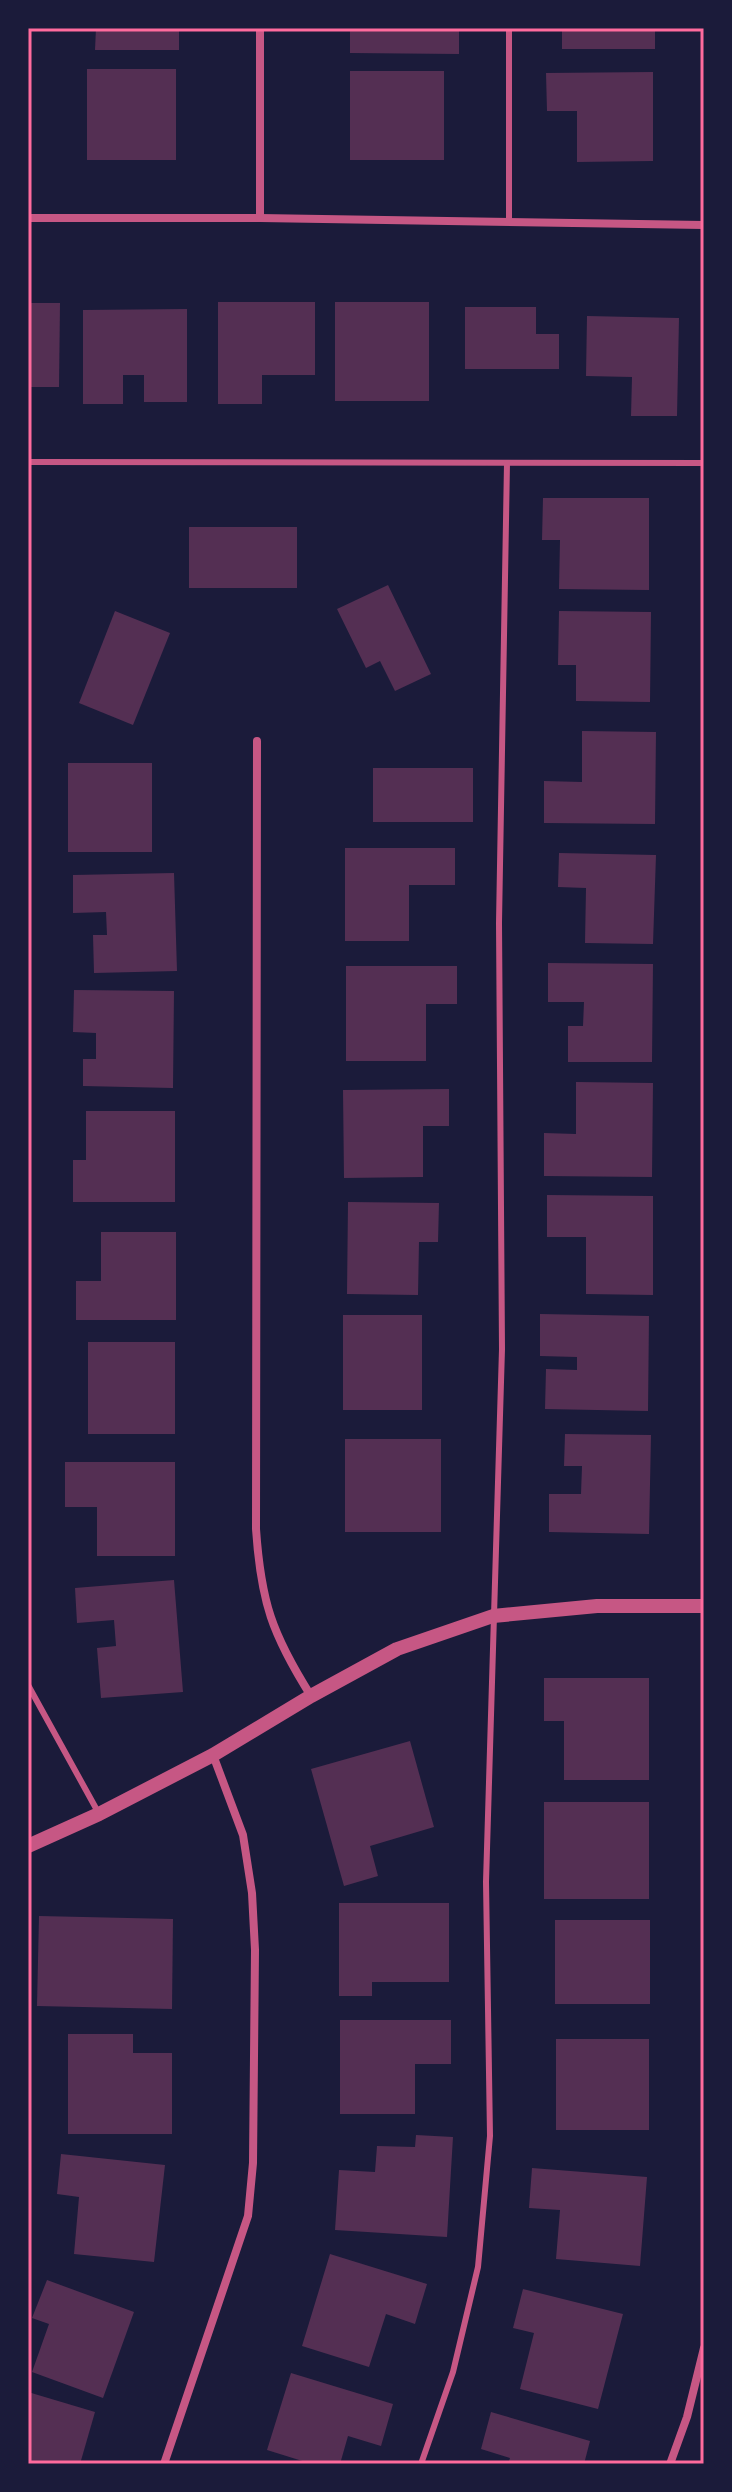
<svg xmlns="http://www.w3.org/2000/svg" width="732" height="2492" viewBox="0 0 732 2492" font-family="Cabin,sans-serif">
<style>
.building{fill:#542f53}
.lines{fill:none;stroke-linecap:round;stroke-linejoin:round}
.service{stroke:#c65784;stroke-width:6}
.minor{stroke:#c65784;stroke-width:8}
.tertiary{stroke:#c65784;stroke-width:14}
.neatline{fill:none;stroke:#ff6b9d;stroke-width:3}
</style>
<rect width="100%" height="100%" fill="#1b1b3a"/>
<g class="building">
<polygon points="96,28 179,28 179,50 95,50"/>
<polygon points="350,28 459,28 459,54 350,53"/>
<rect x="562" y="28" width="93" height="21"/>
<rect x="87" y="69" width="89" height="91"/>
<rect x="350" y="71" width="94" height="89"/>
<polygon points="653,72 653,161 577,162 577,111 547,111 546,73"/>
<polygon points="218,302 315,302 315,375 262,375 262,404 218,404"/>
<rect x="335" y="302" width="94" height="99"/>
<polygon points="28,303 60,303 59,387 28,387"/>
<polygon points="465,307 536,307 536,334 559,334 559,369 465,369"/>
<polygon points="187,309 187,402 144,402 144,375 123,375 123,404 83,404 83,310"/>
<polygon points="587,316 679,318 677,416 631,416 632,377 586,376"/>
<polygon points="543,498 649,498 649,590 559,589 560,540 542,540"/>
<rect x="189" y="527" width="108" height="61"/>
<polygon points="388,585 431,674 395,691 380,661 366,668 337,609"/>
<polygon points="115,611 170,633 133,725 79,703"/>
<polygon points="559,611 651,612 650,702 576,701 576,665 558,665"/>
<polygon points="582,731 656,732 655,824 544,823 544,781 582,782"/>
<rect x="68" y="763" width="84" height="89"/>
<rect x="373" y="768" width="100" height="54"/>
<polygon points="345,848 455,848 455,885 409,885 409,941 345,941"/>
<polygon points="559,853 656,855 653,944 585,943 586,888 558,887"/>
<polygon points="174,873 177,971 94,973 93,935 107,935 106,912 73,913 73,875"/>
<polygon points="548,963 653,964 652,1062 568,1062 568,1026 583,1026 584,1002 548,1002"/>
<polygon points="346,966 457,966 457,1004 426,1004 426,1061 346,1061"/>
<polygon points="74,990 174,991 173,1088 83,1086 83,1059 96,1059 96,1033 73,1032"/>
<polygon points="576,1082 653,1083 652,1177 544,1176 544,1133 576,1134"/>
<polygon points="449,1089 449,1126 423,1126 423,1177 344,1178 343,1090"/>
<polygon points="86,1111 175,1111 175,1202 73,1202 73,1160 86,1160"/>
<polygon points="547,1195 653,1196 653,1295 586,1294 586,1237 547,1237"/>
<polygon points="348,1202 439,1203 438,1242 419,1242 418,1295 347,1294"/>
<polygon points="101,1232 176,1232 176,1320 76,1320 76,1281 101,1281"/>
<polygon points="540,1314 649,1316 648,1411 545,1409 546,1369 577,1370 577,1357 540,1356"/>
<rect x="343" y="1315" width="79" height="95"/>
<rect x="88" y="1342" width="87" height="92"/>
<polygon points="565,1434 651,1435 649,1534 549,1532 549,1494 581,1494 582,1466 564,1466"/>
<rect x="345" y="1439" width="96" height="93"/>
<polygon points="65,1462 175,1462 175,1556 97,1556 97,1507 65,1507"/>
<polygon points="174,1580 183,1692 101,1698 97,1648 116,1646 114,1620 77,1623 75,1588"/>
<polygon points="544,1678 649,1678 649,1780 564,1780 564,1721 544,1721"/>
<polygon points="410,1741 434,1827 370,1846 378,1876 344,1886 311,1769"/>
<rect x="544" y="1802" width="105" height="97"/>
<polygon points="339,1903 449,1903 449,1982 372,1982 372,1996 339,1996"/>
<polygon points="39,1916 173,1919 172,2009 37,2006"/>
<rect x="555" y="1920" width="95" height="84"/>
<polygon points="340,2020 451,2020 451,2064 415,2064 415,2114 340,2114"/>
<polygon points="68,2034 133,2034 133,2053 172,2053 172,2134 68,2134"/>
<rect x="556" y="2039" width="93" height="91"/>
<polygon points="416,2135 453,2137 447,2237 335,2230 339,2170 375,2172 377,2146 415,2147"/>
<polygon points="61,2154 165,2165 154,2262 74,2254 79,2197 57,2194"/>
<polygon points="532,2168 647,2177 640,2266 556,2259 560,2210 529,2208"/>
<polygon points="330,2254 427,2284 415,2324 386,2314 369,2367 302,2346"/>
<polygon points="47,2280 134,2312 103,2398 32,2372 49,2324 32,2318"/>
<polygon points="523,2289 623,2314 598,2409 520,2389 534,2333 513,2328"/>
<polygon points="291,2373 393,2404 381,2446 348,2436 340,2464 312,2464 267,2450"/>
<polygon points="28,2392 95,2412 80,2464 28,2464"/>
<polygon points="491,2412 590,2441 584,2464 508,2464 510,2458 481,2449"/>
</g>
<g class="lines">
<g class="service">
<polyline points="509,28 509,222"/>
<polyline points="28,462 704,463"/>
<polyline points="28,1685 98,1812"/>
<polyline points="421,2464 453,2372 478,2267 490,2136 486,1882 502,1349 499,923 507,463"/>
</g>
<g class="minor">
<polyline points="28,218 260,218 704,225"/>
<polyline points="260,218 260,28"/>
<path d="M 257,741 L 256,1529 C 261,1602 272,1634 311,1696"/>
<polyline points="164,2464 248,2216 253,2163 255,1950 252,1893 243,1835 213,1755"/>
<polyline points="670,2464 687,2417 704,2348"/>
</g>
<polyline class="tertiary" points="28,1846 99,1814 213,1755 311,1696 397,1649 493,1616 597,1606 704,1606"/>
</g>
<rect width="732" height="2492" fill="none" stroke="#1b1b3a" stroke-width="60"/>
<rect x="30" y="30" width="672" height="2432" class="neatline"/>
</svg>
